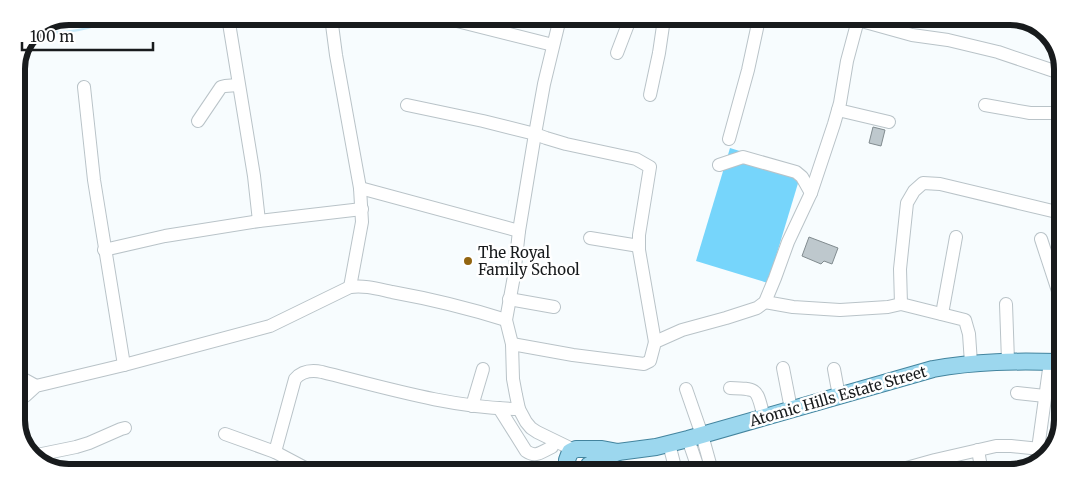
<svg xmlns="http://www.w3.org/2000/svg" width="1079" height="489" viewBox="0 0 1079 489" font-family="Merriweather,serif">
<style>
.green{fill:#76d5fb}
.lines{fill:none;stroke-linecap:round;stroke-linejoin:round}
.stream{stroke:#c7eafa;stroke-width:2.5}
.building{fill:#bec8cd;stroke:#818b8f}
.minor-casing{stroke:#b9c3c8;stroke-width:14}
.major-casing{stroke:#43849e;stroke-width:18}
.minor{stroke:#fff;stroke-width:12}
.major{stroke:#9cd7ee;stroke-width:16}
.poi-dot{fill:#926511;stroke:#fff;stroke-width:2}
.labels{text-anchor:middle;dominant-baseline:central;stroke-width:5;stroke-linejoin:round;paint-order:stroke}
.poi-label{font-size:15px;fill:#181b1d;stroke:#fff;text-anchor:start}
.street-label{font-size:15px;fill:#181b1d;stroke:#fff}
.rim{fill:none;stroke:#181b1d;stroke-width:6}
</style>
<rect width="100%" height="100%" fill="#f7fcfe"/>
<polygon class="green" points="730,148 802,170 768,283 696,261"/>
<g class="lines">
<path class="stream" d="M 35,30 C 60,37 96,28 119,16"/>
</g>
<g class="building">
<polygon points="873,127 885,130 881,146 869,143"/>
<polygon points="809,237 838,248 832,264 824,261 821,264 802,256"/>
</g>
<g class="lines">
<defs>
<g id="minor">
<polyline points="228,17 254,176 259,221"/>
<polyline points="331,17 336,55 360,188 362,222 350,287"/>
<polyline points="445,18 553,45"/>
<polyline points="560,18 544,84 535,134 519,231 514,276 506,320 512,344 513,379 516,395 519,409 526,422 531,428 537,432 574,450"/>
<polyline points="858,20 912,35 948,40 998,52 1063,74"/>
<polyline points="617,53 630,19"/>
<polyline points="84,87 94,180 124,365"/>
<polyline points="650,95 659,53 664,19"/>
<polyline points="407,105 483,121 535,134 546,138 566,144 636,159 650,167 639,235 639,250 655,342"/>
<polyline points="985,105 1030,113 1062,113"/>
<polyline points="838,110 889,122"/>
<polyline points="198,121 221,87 225,86 238,85"/>
<polyline points="729,139 748,70 759,19"/>
<polyline points="719,165 743,157 796,172 802,177 811,193"/>
<polyline points="360,188 519,231"/>
<polyline points="590,238 639,246"/>
<polyline points="1041,239 1060,297"/>
<polyline points="104,250 165,236 259,221 362,209"/>
<polyline points="509,299 554,307"/>
<polyline points="765,302 793,307 840,310 888,307 901,304 965,320 969,334 971,363"/>
<polyline points="901,304 900,269 907,203 914,191 923,183 940,184 1061,213"/>
<polyline points="1006,304 1008,361"/>
<polyline points="942,314 956,237"/>
<polyline points="512,344 573,355 644,364 650,361 655,342 682,330 726,318 757,308 765,302 775,278 788,242 811,193 834,124 840,103 847,61 858,20"/>
<polyline points="783,368 791,409"/>
<polyline points="834,369 839,396"/>
<polyline points="16,375 36,386"/>
<path d="M 730,388 C 760,389 756,389 764,417"/>
<polyline points="686,389 702,435 712,471"/>
<polyline points="1017,393 1045,396"/>
<path d="M 16,402 L 25,396 L 36,386 L 124,365 L 270,326 L 350,287 C 365,285 378,289 392,292 C 431,299 468,308 506,320"/>
<polyline points="472,406 483,369"/>
<path d="M 499,408 L 526,451 C 536,458 541,452 552,447"/>
<polyline points="225,434 275,452 309,470"/>
<polyline points="688,439 699,471"/>
<polyline points="669,444 676,471"/>
<polyline points="1038,449 1050,362"/>
<polyline points="978,450 982,473"/>
<path d="M 275,452 L 295,379 C 302,371 312,370 322,372 C 386,388 452,408 519,409"/>
<polyline points="32,456 76,447 89,443 121,429 125,428"/>
<polyline points="733,472 745,470"/>
<polyline points="892,472 935,460 996,446 1011,446 1050,450"/>
</g>
<g id="major">
<polyline points="589,465 618,452"/>
<path d="M 574,471 L 568,465 L 567,460 L 570,452 L 576,449 L 602,449 L 618,452 L 656,447 L 688,439 L 933,369 C 977,361 1015,361 1059,362"/>
</g>
</defs>
<use href="#minor" class="minor-casing"/>
<use href="#major" class="major-casing"/>
<use href="#minor" class="minor"/>
<use href="#major" class="major"/>
</g>
<circle class="poi-dot" cx="468" cy="261" r="5"/>
<g class="labels">
<g class="poi-label">
<text x="478" y="252">The Royal<tspan x="478" dy="17">Family School</tspan></text>
</g>
<g class="street-label">
<text transform="translate(838 396) rotate(-16)">Atomic Hills Estate Street</text>
</g>
</g>
<path d="M0 0H1079V489H0ZM69 25H1010A44 44 0 0 1 1054 69V420A44 44 0 0 1 1010 464H69A44 44 0 0 1 25 420V69A44 44 0 0 1 69 25Z" fill="#fff" fill-rule="evenodd"/>
<path class="rim" d="M69 25H1010A44 44 0 0 1 1054 69V420A44 44 0 0 1 1010 464H69A44 44 0 0 1 25 420V69A44 44 0 0 1 69 25Z"/>
<path d="M22 42v8h131v-8" fill="none" stroke="#181b1d" stroke-width="2.5"/>
<text x="30" y="42" font-size="15" fill="#181b1d" stroke="#ffffff" stroke-width="4" paint-order="stroke">100 m</text>
</svg>
